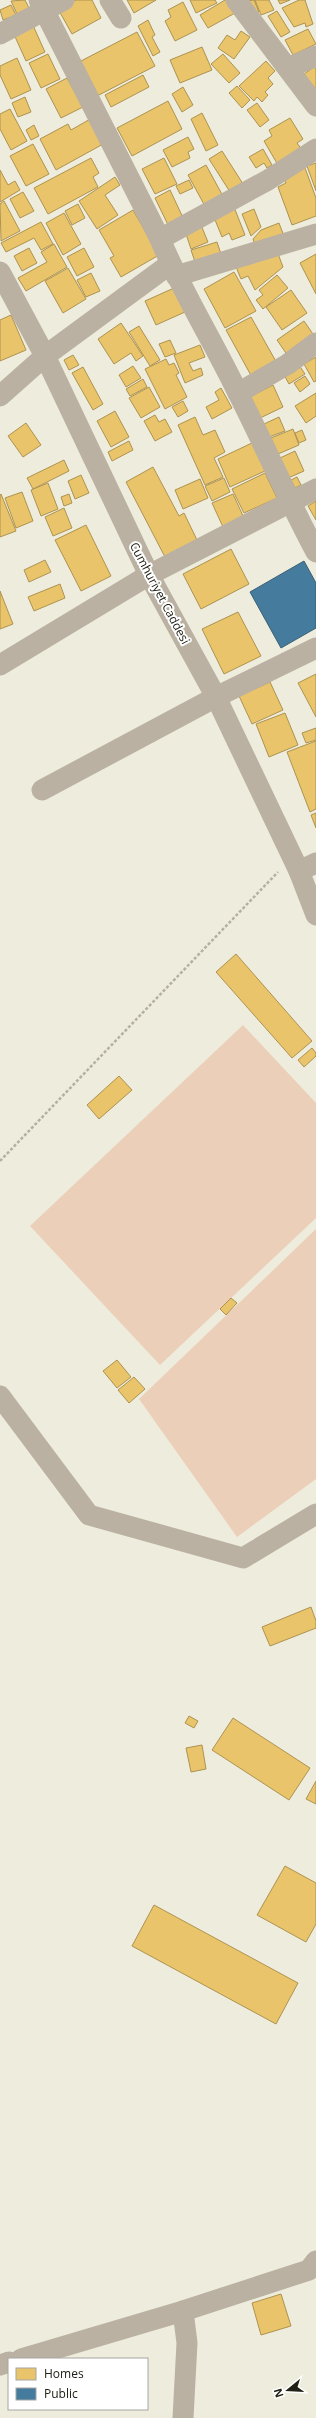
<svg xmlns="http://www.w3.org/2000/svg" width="316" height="2418" viewBox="0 0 316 2418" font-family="'Open Sans',sans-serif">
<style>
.green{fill:#ebcfb9}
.homes{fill:#e9c46a;stroke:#ad9351}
.public{fill:#457b9d;stroke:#3a6074}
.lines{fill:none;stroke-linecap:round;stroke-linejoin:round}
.path{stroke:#b4b0a3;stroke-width:2.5;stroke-dasharray:3 2;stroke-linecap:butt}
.minor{stroke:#bab1a3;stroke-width:21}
.labels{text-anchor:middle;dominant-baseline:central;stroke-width:4;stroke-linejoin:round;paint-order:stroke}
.street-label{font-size:12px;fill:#222116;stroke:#fff}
</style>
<rect width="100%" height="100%" fill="#eeecdc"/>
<g class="green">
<polygon points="243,1025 316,1103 316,1218 160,1365 30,1226"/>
<polygon points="316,1229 316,1479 237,1537 139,1399"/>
</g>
<g class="homes">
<polygon points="25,0 29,8 17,14 11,1"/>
<polygon points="76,0 92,0 101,18 72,34 58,9"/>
<polygon points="127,0 156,0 134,13"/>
<polygon points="190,0 215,0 217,3 196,13"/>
<polygon points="225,0 228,0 235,13 208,28 200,15"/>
<polygon points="254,0 259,12 252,14 247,1"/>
<polygon points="255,0 269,0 274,10 261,15"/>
<polygon points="278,0 290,0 280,4"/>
<polygon points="299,0 305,0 313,24 306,27 305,23 294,27 282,8"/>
<polygon points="183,2 197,30 175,41 165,21 171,17 168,10"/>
<polygon points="11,5 16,15 3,20 0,10"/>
<polygon points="277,11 290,32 281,37 268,16"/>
<polygon points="148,20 155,35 152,37 160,52 153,56 138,26"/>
<polygon points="31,21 45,52 26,61 12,30"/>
<polygon points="308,29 316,44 293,55 285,40"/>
<polygon points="241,31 250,37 234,59 218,48 227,35 235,40"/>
<polygon points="137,32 155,66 97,96 79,62"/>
<polygon points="202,47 212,70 180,83 170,60"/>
<polygon points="48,54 60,79 41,88 29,63"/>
<polygon points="223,54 240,73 229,83 211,64"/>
<polygon points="17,58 31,90 11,99 0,75 0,66"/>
<polygon points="266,61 275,71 268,78 273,84 265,92 268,95 262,102 257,97 254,101 239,86"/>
<polygon points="314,67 316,69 316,90 304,74"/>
<polygon points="143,75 149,87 111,107 105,95"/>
<polygon points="67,78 83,107 61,118 46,89"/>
<polygon points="237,86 250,100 242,108 229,93"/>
<polygon points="183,87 193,105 182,112 172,94"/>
<polygon points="25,97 31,112 18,117 12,103"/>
<polygon points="168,101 182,129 132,156 117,128"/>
<polygon points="257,103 269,120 260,127 247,110"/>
<polygon points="10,109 27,141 11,150 0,129 0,114"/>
<polygon points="202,113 218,145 206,151 191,119"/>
<polygon points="92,118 105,143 56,170 40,139 68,124 71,130"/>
<polygon points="290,118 303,139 297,143 302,150 278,165 264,141 272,136 269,130"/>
<polygon points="34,125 39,136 31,140 26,130"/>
<polygon points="188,137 194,149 188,152 190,158 172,167 163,150"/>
<polygon points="33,144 49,174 26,186 10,156"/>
<polygon points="263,149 272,165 267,168 264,163 256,168 249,157"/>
<polygon points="222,151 245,187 232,195 209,159"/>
<polygon points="91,158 99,173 93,177 98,187 48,214 34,188"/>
<polygon points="164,158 177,184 155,194 142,169"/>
<polygon points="316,163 316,191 307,166"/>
<polygon points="206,165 224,198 206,208 188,175"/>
<polygon points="305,168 316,198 316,216 292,225 278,187 286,183 283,176"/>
<polygon points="0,170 8,185 15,181 20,190 0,202"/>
<polygon points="115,177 120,185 105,195 118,215 97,229 79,201"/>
<polygon points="189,180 193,188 180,194 176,186"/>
<polygon points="170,190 185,222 170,229 155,198"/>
<polygon points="23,192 34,211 20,218 10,199"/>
<polygon points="4,201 20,231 1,241 0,204"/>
<polygon points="78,204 85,218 72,225 65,211"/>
<polygon points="234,207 245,235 232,240 229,233 222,237 213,215"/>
<polygon points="254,209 261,227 251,236 242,214"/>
<polygon points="133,210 159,255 121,277 110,258 114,256 99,230"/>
<polygon points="64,213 81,244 63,255 46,223"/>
<polygon points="41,222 53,244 41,250 34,238 6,252 1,243"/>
<polygon points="279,223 284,236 256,247 253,239 261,230"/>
<polygon points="201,225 208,242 191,249 185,231"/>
<polygon points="217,242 222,257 196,265 191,250"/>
<polygon points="54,244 67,267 26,291 18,278 47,262 41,252"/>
<polygon points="29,248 37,263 22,271 14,256"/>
<polygon points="84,248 94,267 77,276 67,257"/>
<polygon points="277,251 283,267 255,290 248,276 241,279 236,267"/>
<polygon points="316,254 316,294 300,263"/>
<polygon points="68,268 86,299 63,313 45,281"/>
<polygon points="234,272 256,311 225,328 204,289"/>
<polygon points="91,273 100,291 86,297 77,280"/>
<polygon points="277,275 288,288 263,309 256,300 263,295 259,290"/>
<polygon points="174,288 185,312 156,325 145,301"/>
<polygon points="291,290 307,313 282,330 266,307"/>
<polygon points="11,315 26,350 0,361 0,320"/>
<polygon points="251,317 278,365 253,379 226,330"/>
<polygon points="304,321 315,337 288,356 277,340"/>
<polygon points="121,323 143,356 136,361 131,353 114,364 98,339"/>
<polygon points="139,326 160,360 150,366 129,332"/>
<polygon points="170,340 176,353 165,357 159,344"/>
<polygon points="200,345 205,357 189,363 193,371 201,368 203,375 185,383 174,355"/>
<polygon points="73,355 79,365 69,370 64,360"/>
<polygon points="316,357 316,381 314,382 304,364"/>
<polygon points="166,359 169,365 174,363 179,373 176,375 187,397 165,409 145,369"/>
<polygon points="299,365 305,374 289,384 284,375"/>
<polygon points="133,366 141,378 126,387 119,375"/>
<polygon points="83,367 103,404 93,410 72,373"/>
<polygon points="305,376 310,384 300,392 294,383"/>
<polygon points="143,379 147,387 130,396 126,389"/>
<polygon points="273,385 283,407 256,420 246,399"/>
<polygon points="149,387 160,407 141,418 129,398"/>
<polygon points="221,388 232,408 212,419 206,407 219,400 215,392"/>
<polygon points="316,393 316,416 306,423 295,406"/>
<polygon points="183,401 188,411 178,417 172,407"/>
<polygon points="115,411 129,437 111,447 97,421"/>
<polygon points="155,415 159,422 165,419 172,432 155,441 144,421"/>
<polygon points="195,417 203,435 215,430 225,452 214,458 223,477 205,485 178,425"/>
<polygon points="279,417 285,431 269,437 264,424"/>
<polygon points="26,423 41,445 23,457 8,436"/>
<polygon points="293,429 299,445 278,454 271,438"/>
<polygon points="302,430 306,440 299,443 295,433"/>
<polygon points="129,441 133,450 112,461 108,452"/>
<polygon points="252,443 265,471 230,487 218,459"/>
<polygon points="295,451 304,471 288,478 280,458"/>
<polygon points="64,460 69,471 33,489 27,478"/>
<polygon points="153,467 179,516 184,513 197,540 165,557 126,482"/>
<polygon points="265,473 277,498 244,513 232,489"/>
<polygon points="81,475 89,493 75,499 68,481"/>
<polygon points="297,477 301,485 295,488 291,480"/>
<polygon points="224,478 230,492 212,501 205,486"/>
<polygon points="200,479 208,498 183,509 175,490"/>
<polygon points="48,483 58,509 41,516 31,490"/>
<polygon points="22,492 33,521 16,528 5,498"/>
<polygon points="1,494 16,531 0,537 0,495"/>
<polygon points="69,494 72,503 64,506 61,497"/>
<polygon points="233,494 244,518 223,527 212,503"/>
<polygon points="316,501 316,520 308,506"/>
<polygon points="64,508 72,528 53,536 45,517"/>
<polygon points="86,525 111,576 81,591 55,540"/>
<polygon points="231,549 249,584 201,609 183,574"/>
<polygon points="45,560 51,572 29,582 24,570"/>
<polygon points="60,584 65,598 34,611 28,597"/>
<polygon points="0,591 13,624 0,629"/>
<polygon points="238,612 261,656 224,674 202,629"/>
<polygon points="316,674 316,717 298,683"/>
<polygon points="270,682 283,710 252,724 239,696"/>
<polygon points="285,713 298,745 269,757 256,724"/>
<polygon points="316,728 316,740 306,743 302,733"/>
<polygon points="316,741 316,809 310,812 287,752"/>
<polygon points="316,813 316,828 311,815"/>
<polygon points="236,954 312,1041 292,1058 216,972"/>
<polygon points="312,1048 316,1053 316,1056 304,1067 298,1060"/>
<polygon points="119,1076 132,1090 99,1119 87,1105"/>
<polygon points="231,1298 237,1303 226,1315 220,1309"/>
<polygon points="117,1360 131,1377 117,1388 103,1371"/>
<polygon points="134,1377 145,1389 129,1403 118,1390"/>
<polygon points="311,1607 316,1621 316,1628 270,1646 262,1627"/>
<polygon points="189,1716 198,1721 194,1728 185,1723"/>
<polygon points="233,1718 310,1768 289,1800 212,1750"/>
<polygon points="202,1745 206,1769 191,1772 186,1748"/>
<polygon points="316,1781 316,1804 306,1799"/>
<polygon points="285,1866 316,1883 316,1924 306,1942 257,1915"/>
<polygon points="154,1905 298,1983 276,2024 132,1946"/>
<polygon points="281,2294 291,2326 261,2335 252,2303"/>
</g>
<polygon class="public" points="304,561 316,583 316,628 281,648 250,592"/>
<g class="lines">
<polyline class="path" points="0,1161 278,872"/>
<g class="minor">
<path d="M 39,0 L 160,239 C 182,292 213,341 238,393 C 265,446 288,500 316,552"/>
<polyline points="110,0 121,18"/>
<polyline points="236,0 316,106"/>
<polyline points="0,34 64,0"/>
<polyline points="288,68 316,56"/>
<polyline points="160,239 268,180 316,149"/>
<polyline points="0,272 45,356 149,575 216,697 299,871 316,915"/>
<polyline points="176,276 316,234"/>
<polyline points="238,393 288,364 316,343"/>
<polyline points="0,396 45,356 170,264"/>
<polyline points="0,665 149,575 316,489"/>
<polyline points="42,790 216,697 316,648"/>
<polyline points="299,871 316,863"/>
<polyline points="0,1396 89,1515 243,1558 316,1514"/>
<polyline points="21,2359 183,2311"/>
<polyline points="0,2365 9,2362"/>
<polyline points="183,2418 187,2343 183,2311 309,2270 316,2261"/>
</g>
</g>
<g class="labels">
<g class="street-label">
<text transform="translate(160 593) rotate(62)">Cumhuriyet Caddesi</text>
</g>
</g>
<rect x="8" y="2358" width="140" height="52" fill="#ffffff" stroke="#a7a6a2"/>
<rect x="16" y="2368" width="20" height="12" fill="#e9c46a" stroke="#a7a6a2"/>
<text x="44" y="2378" font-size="12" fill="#222116">Homes</text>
<rect x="16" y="2388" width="20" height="12" fill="#457b9d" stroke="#a7a6a2"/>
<text x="44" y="2398" font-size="12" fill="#222116">Public</text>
<g transform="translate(288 2390) rotate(252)" stroke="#ffffff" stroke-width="3" paint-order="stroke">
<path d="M0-3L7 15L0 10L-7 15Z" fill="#222116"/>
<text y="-6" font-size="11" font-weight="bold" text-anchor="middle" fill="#222116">N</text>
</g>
</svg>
